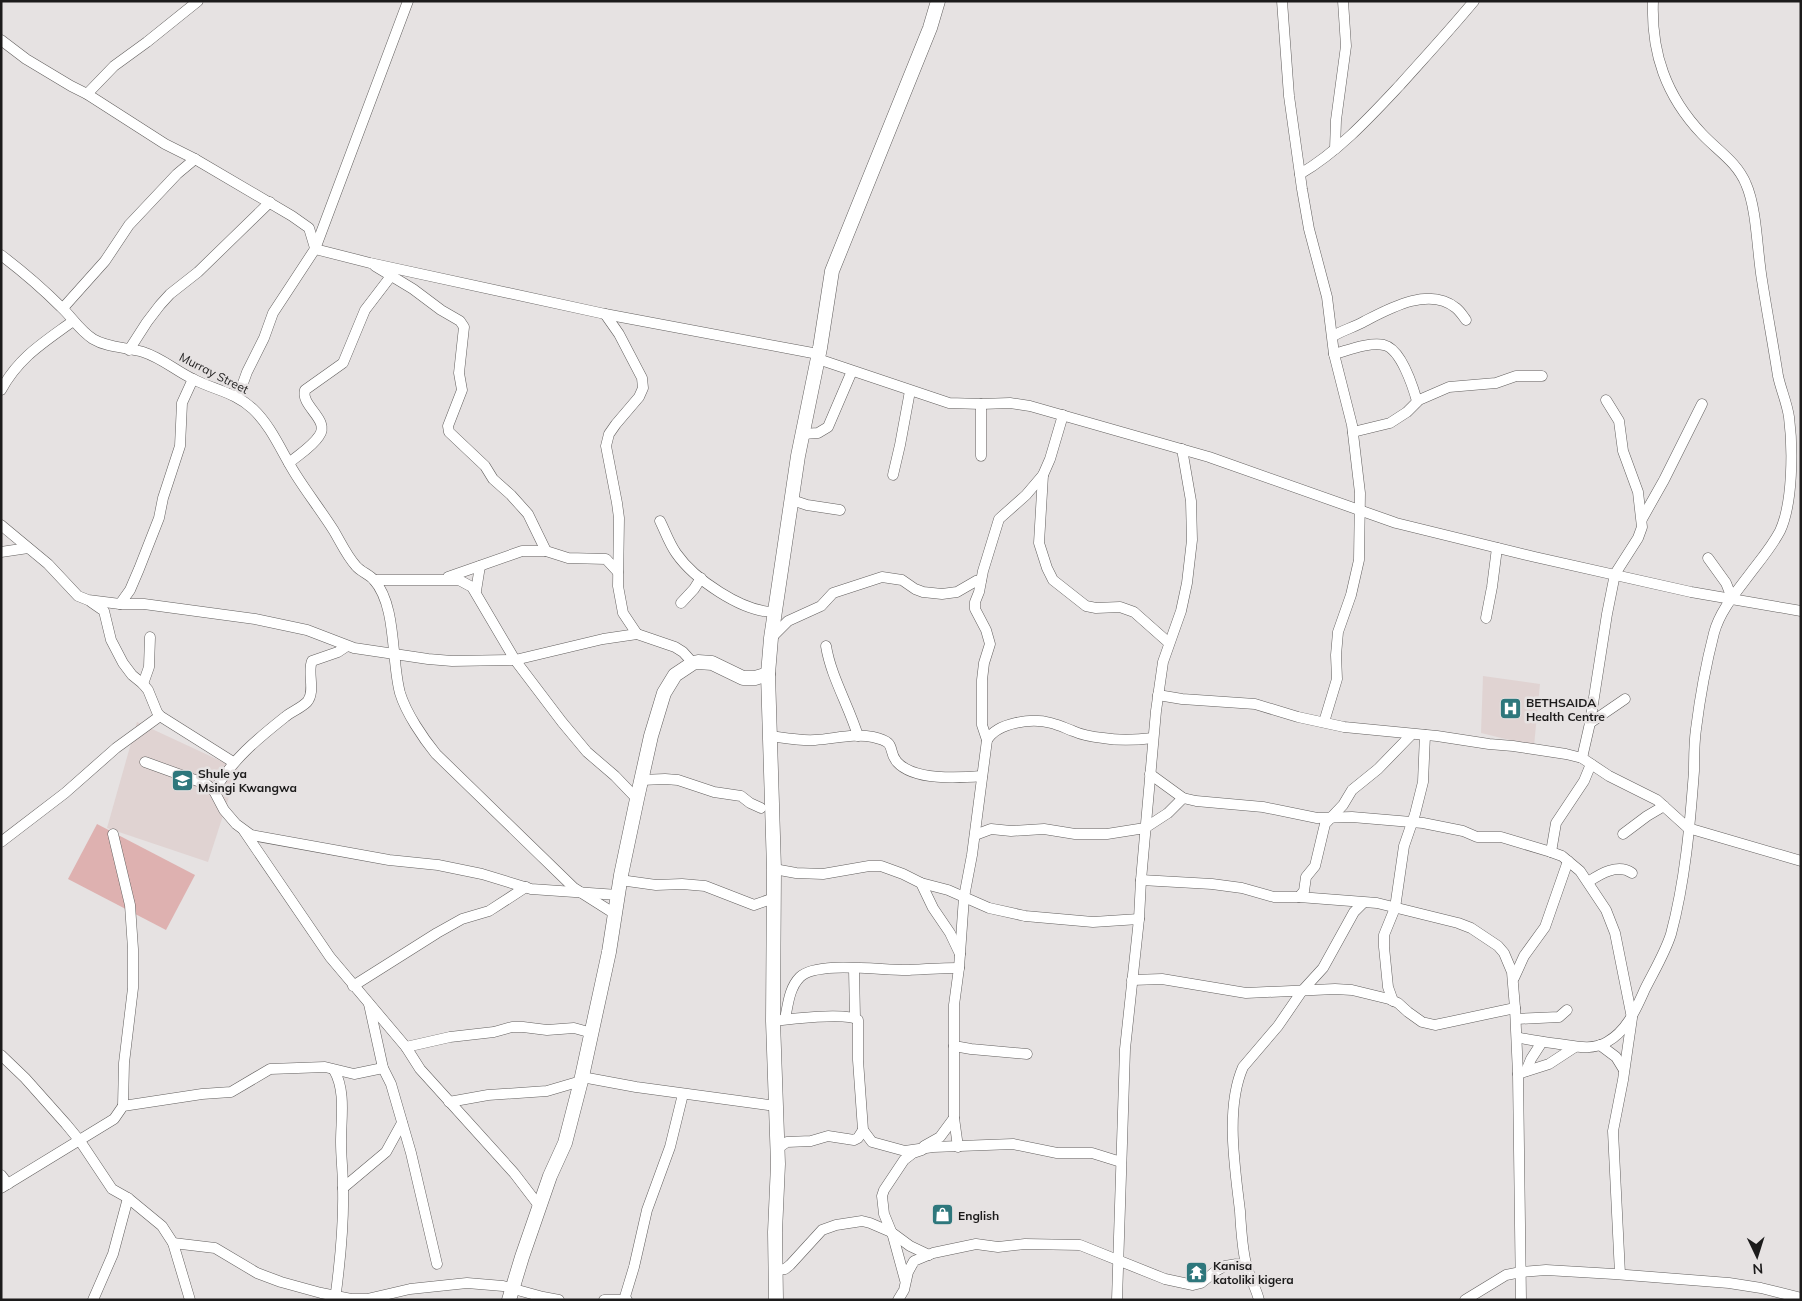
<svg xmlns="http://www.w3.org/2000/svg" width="1802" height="1301" viewBox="0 0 1802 1301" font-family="Mulish,sans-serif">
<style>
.built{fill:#e0d3d2}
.green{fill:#deb1b0}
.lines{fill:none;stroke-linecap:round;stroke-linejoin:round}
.street-casing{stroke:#625f5e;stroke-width:11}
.secondary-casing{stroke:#625f5e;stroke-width:15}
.street{stroke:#fff;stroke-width:10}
.secondary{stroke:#fff;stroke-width:14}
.labels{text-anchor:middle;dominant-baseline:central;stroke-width:5;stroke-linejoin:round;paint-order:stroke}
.street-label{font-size:12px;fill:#1c1b1b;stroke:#e6e2e2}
.poi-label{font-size:12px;font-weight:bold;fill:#1c1b1b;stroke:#e6e2e2;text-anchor:start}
</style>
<rect width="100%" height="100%" fill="#e6e2e2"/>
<g class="built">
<polygon points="1483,676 1540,684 1534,746 1481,733"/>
<polygon points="137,722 238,769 208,862 107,828"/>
</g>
<polygon class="green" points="97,824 195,875 166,930 68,879"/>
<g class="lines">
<defs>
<g id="street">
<polyline points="1282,1 1289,96 1302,189 1309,229 1327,297 1334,354 1352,425 1360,493 1359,560 1351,595 1338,632 1336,655 1337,679 1324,722"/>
<polyline points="1,40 26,59 71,86 87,94 165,144 195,159 292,216 309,228 315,248"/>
<polyline points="87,94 114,66 147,42 198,1"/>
<polyline points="1335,149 1336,120 1346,46 1343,1"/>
<path d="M 1300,174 C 1339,151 1370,117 1400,85 C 1425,57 1450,30 1474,1"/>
<polyline points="315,249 370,263 605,314 818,354"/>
<path d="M 1,255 C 22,271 42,288 61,307 C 72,317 79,330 93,339 C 108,348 126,347 143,352 C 162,358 176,371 193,379 C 214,390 235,392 253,409 C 272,427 282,453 296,475 C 308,494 322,512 334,531 C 341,543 347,556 356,566 C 361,572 369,574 374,580 C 397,606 391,660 400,693 C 406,713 423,738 436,754 L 574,888 L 615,914"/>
<polyline points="375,266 413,289 441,310 460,321 464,327 459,373 462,390 448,426 449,432 485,466 493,479 511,495 528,514 546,551"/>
<polyline points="63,308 105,261 129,225 177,174 195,159"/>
<polyline points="605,314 619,334 642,378 643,388 639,397 616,424 609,434 606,446 617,503 619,518 618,586 623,613 637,634"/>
<path d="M 1333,336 C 1343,330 1355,327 1365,321 C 1390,308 1430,286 1456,308 C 1460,311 1463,316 1466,320"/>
<polyline points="129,350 147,322 160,305 170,294 198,272 270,202"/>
<path d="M 1334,354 C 1349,350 1369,342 1384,345 C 1401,349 1413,387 1417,401"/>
<polyline points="818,359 949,403 981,404 1010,403 1030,406 1209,457 1396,523 1535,557 1691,592 1801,611"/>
<path d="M 1,390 C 19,357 43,343 73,321"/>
<polyline points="238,397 247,372 264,338 273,313 315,249 408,1"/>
<polyline points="981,404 981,456"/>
<polyline points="1353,432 1390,423 1407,412 1419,400 1449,387 1496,383 1516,376 1542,376"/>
<polyline points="803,434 818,433 828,427 852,371"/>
<path d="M 289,463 C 298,455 312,447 319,436 C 331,420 300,406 305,390 L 343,363 L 365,310 L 391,276"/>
<polyline points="893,475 900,445 910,391"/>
<polyline points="1043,475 1039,543 1047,568 1053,580 1086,606 1096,608 1120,607 1134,612 1169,643"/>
<polyline points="792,500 807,505 840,510"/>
<polyline points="1642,519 1664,480 1702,404"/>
<path d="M 660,521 C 665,531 669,543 676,553 C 694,579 742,612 774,612"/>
<polyline points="1,525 48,564 78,596 88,600 120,604 144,604 255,619 307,630 354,648 428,659 452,661 515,660 603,639 637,634 675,647 683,652 693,663"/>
<polyline points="1,552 28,548"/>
<polyline points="1708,558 1726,583 1732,598"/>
<polyline points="448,577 522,551 546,551 568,558 606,559 618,572"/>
<polyline points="374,580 459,580 472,587 515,660 562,722 587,752 615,776 637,799"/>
<polyline points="476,591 480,566"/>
<polyline points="91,602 104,611 111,640 123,663 132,675 143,684 148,690 157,712 160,716 233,762"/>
<polyline points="681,603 694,589 701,578"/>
<polyline points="120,604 130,590 139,569 159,518 163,498 180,446 182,403 193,379"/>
<polyline points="1486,618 1492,587 1497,548"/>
<polyline points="771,638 788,621 821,606 833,593 882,577 902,580 915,589 923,592 942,594 957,592 976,581 981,580"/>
<path d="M 826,646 C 831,677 849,706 858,736"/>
<polyline points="143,684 149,667 150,637"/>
<polyline points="1158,695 1182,699 1255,704 1298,717 1344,727 1437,736 1489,744 1513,746 1566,754 1582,758 1609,776 1657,800 1688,828 1801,861"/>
<polyline points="1590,723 1625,699"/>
<path d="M 770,736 C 785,738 800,741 815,740 C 834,739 854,733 873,737 C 899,743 886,749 897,762 C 914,781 959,778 982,776"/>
<polyline points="987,740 982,725 982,680 984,663 990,644 986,630 975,609 975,602 979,592 983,571 999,519 1026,495 1043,475 1050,459 1063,415"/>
<polyline points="1582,758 1590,723 1607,614 1615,574 1638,538 1642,527 1638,492 1623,451 1619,421 1606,400"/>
<polyline points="145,762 206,784 214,791 224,810 236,824 251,835 389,860 438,865 482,874 531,889 618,895"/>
<polyline points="1150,774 1183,798 1196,801 1263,807 1317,818 1352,817 1423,823 1463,831 1477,837 1501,837 1551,852 1562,856 1580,871 1606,910 1615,933 1632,1018 1623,1080 1613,1131 1620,1274"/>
<polyline points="641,780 665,779 678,780 714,792 741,796 750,803 761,808"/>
<path d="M 214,791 C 232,760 256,740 285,717 C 291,712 301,708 307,702 C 316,692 307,672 312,661 L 338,652 L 347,646"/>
<polyline points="244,831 330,957 406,1047 420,1069 514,1173 540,1207"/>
<polyline points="113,834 130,905 133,949 133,988 124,1063 123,1106"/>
<polyline points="1623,834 1647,816 1664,806"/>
<polyline points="975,835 991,829 1011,831 1044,829 1075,834 1107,834 1145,828 1168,813 1183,798"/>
<polyline points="1,842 65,793 116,748 160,716"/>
<polyline points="1551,852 1556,823 1584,781 1591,764"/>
<polyline points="774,869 796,873 823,874 869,866 881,866 903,874 921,883 948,890 989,908 1025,916 1093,922 1139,919"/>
<polyline points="620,880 656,885 682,884 705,886 754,905 774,898"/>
<polyline points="1141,880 1212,884 1242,888 1274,897 1299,897 1377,903 1458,923 1471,928 1498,946 1504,953 1512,972 1515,1008 1518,1074 1521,1300"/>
<path d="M 1588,882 C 1600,874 1618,863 1632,873"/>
<polyline points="921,883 933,908 950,933 960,954"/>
<polyline points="1299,897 1304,891 1306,877 1315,866 1325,824 1343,805 1352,790 1378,769 1411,735"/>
<polyline points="854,969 855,1018"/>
<polyline points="1514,978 1524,956 1545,927 1568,861"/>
<polyline points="1132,980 1162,979 1246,993 1335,989 1352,990 1389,999 1398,1003 1408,1012 1422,1022 1435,1025 1515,1008"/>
<polyline points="353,986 437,933 462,919 489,911 526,887"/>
<polyline points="1393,1001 1388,987 1384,947 1384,935 1395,908 1404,846 1415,814 1423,782 1425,735"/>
<polyline points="369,1004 383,1068 391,1084 411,1153 437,1264"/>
<path d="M 785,1019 C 788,1005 789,988 800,977 C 817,960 885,971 909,970 C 926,969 942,968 959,968"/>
<polyline points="1516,1019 1559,1017 1567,1010"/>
<path d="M 773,1021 C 788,1019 848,1012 858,1020 L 858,1060 L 863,1130 L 872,1142 L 905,1151 L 933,1147 L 1013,1144 L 1057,1153 L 1092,1153 L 1121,1162"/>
<path d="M 1517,1037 C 1531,1041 1545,1042 1559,1044 C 1575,1046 1591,1051 1607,1042 C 1627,1031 1636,1009 1645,989 C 1654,971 1665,953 1671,934 C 1685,882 1690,825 1694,771 C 1694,757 1694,743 1696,729 C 1700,697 1706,664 1714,633 C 1720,610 1738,590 1752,571 C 1762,558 1772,546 1780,531 C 1793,503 1793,448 1789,417 C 1787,403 1781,390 1778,376 C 1773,344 1767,312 1762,280 C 1757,251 1757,209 1746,184 C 1737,162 1718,151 1702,134 C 1666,96 1651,53 1653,1"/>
<polyline points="1600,1045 1616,1057 1624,1070"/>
<polyline points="954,1046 971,1049 1027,1054"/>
<polyline points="406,1047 450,1037 494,1032 512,1027 523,1027 547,1030 574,1028 592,1033"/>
<polyline points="1,1055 25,1078 66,1124 80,1141 112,1189 128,1198 162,1226 173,1243 190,1300"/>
<path d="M 334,1070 C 346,1091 341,1118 341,1142 C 341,1157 343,1173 343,1188 C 344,1225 340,1263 335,1300"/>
<polyline points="1526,1071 1531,1059 1542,1042"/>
<polyline points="1518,1074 1549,1064 1575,1047"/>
<polyline points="582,1077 636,1087 776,1106"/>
<polyline points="449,1102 488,1095 547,1091 581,1081"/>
<path d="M 958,1147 L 954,1118 L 954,1005 L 959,968 L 964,897 L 972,855 L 987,740 C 998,722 1032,718 1051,723 C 1059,725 1065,728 1073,731 C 1082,735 1093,737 1103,738 C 1120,741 1137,740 1153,738"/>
<polyline points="778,1148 787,1142 811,1141 828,1136 854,1140 858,1138 863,1130"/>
<polyline points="1,1175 8,1184"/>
<polyline points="1,1188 114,1119 123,1106 202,1094 231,1092 270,1069 325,1067 354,1074 383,1068"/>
<polyline points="343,1188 386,1152 402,1123"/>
<polyline points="173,1243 215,1248 257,1273 281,1282 321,1293 351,1299 367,1299 410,1289 467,1283 503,1286 543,1297 559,1300"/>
<polyline points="776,1270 785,1269 790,1265 822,1230 836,1225 862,1221 870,1223 891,1232 910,1246 929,1255"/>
<polyline points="905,1280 893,1236 884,1214 882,1196 884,1190 904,1160 913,1153 922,1150 924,1146 940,1137 954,1118"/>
<polyline points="93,1300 113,1254 128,1198"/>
<polyline points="604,1300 627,1300"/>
<polyline points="624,1300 634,1267 647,1210 670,1147 683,1094"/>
<polyline points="898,1300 904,1290 908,1272 914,1261 933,1253 976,1244 998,1247 1025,1244 1080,1245 1165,1279 1193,1285 1201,1283 1216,1271 1225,1266 1237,1264 1247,1265"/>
<polyline points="1117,1300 1125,1049 1139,919 1141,880 1156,711 1163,662 1181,611 1187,583 1192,540 1191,501 1182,449"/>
<path d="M 1259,1300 C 1256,1288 1249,1276 1246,1264 C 1242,1247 1241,1228 1240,1211 C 1235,1168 1225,1108 1243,1067 L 1278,1026 L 1302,991 L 1323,968 L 1354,912 L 1363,903"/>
<polyline points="1465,1300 1506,1275 1521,1272 1546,1270 1614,1274 1729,1283 1761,1288 1801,1298"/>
</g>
<g id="secondary">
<polyline points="509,1300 522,1257 550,1176 565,1143 581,1081 609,952 621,875 637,799 651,736 664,693 675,675 693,663 698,662 712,663 743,678 755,678 768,674"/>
<polyline points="776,1300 775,1232 778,1164 773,1021 774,869 768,674 771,638 798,456 820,348 832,271 930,28 938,1"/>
</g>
</defs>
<use href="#street" class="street-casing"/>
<use href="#secondary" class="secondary-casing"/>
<use href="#street" class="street"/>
<use href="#secondary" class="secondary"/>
</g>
<defs>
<symbol id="hospital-square" viewBox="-11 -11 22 22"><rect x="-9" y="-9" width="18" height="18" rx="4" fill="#2e777c" stroke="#e6e2e2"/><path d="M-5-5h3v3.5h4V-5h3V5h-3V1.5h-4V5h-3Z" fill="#fff"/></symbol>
<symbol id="school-square" viewBox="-11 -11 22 22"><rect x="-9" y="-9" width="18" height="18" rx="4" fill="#2e777c" stroke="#e6e2e2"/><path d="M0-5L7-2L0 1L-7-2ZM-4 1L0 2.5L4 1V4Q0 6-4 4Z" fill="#fff"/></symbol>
<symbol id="shop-square" viewBox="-11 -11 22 22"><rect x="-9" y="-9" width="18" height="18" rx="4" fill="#2e777c" stroke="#e6e2e2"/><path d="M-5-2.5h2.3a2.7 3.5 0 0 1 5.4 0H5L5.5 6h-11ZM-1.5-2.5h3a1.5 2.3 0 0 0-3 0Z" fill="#fff"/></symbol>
<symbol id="temple-square" viewBox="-11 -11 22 22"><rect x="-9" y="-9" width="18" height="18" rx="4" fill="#2e777c" stroke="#e6e2e2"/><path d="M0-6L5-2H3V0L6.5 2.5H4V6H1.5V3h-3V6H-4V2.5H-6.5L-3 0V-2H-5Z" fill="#fff"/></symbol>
</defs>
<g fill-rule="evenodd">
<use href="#hospital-square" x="1498" y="696" width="25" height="25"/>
<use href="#school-square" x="170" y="768" width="25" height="25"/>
<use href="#shop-square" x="930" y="1202" width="25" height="25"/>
<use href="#temple-square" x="1184" y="1260" width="25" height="25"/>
</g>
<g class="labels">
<g class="street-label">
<text transform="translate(214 373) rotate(27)">Murray Street</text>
</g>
<g class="poi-label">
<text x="1526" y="702">BETHSAIDA<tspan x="1526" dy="14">Health Centre</tspan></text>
<text x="198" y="773">Shule ya<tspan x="198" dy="14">Msingi Kwangwa</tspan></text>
<text x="958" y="1215">English</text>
<text x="1213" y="1265">Kanisa<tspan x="1213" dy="14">katoliki kigera</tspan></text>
</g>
</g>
<rect width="1802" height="1301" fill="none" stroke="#1c1b1b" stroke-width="5"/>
<g transform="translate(1757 1256) rotate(176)" stroke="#e6e2e2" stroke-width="4" paint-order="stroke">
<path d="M0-4L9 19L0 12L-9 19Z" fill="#1c1b1b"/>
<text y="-8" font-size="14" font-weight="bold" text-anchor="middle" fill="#1c1b1b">N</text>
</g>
</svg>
